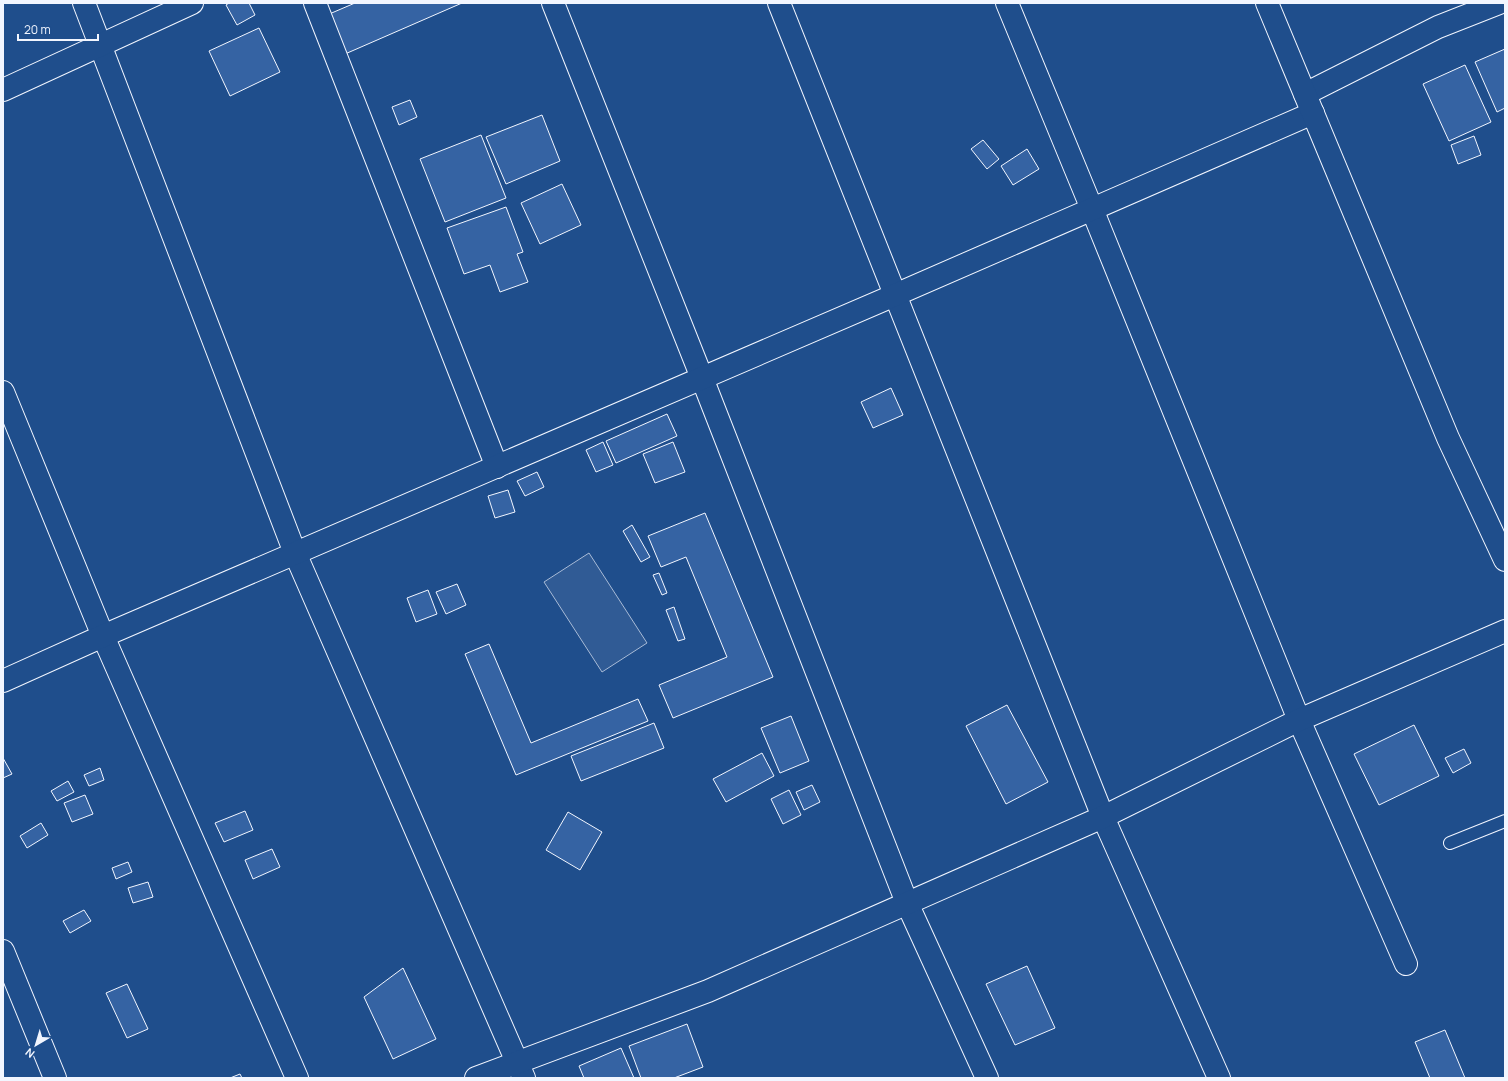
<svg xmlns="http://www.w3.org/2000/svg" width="1508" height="1081" viewBox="0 0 1508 1081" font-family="Manrope,sans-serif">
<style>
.built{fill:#305b95;stroke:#a8bbd7}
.building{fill:#3563a3;stroke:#f2f6ff}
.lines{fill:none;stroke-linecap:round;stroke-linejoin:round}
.lane-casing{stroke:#f2f6ff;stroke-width:14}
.street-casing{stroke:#f2f6ff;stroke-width:24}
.highway-casing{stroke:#f2f6ff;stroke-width:24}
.lane{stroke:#1f4e8c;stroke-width:12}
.street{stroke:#1f4e8c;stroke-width:22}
.highway{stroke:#1f4e8c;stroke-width:22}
</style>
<rect width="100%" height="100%" fill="#1f4e8c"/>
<polygon class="built" points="589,553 647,643 602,672 544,582"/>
<g class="building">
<polygon points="229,3 249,3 255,15 237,25 226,5"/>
<polygon points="355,3 462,3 345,54 327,15"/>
<polygon points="259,28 280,72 230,96 209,51"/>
<polygon points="1505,49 1505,108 1497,112 1475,62"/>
<polygon points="1465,65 1491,122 1449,141 1423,84"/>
<polygon points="410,100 417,117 399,125 392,107"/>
<polygon points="542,115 560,161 506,184 486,137"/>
<polygon points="481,135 506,198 445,222 420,159"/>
<polygon points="1474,136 1481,155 1458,164 1451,145"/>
<polygon points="983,140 999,159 987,169 971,149"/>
<polygon points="1027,149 1039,169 1013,185 1001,166"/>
<polygon points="562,184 581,225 540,244 521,203"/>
<polygon points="506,207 523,252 517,254 528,282 500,292 490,265 464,274 447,228"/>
<polygon points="891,388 903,415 873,428 861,402"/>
<polygon points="667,414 677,436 616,463 606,441"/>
<polygon points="603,442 613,465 596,472 586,450"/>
<polygon points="673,442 685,472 655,483 643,454"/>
<polygon points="537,472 544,487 525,496 517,481"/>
<polygon points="508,490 515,512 495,518 488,496"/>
<polygon points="705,513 773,677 673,718 659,685 727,657 686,557 661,567 648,536"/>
<polygon points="632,525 650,557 641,562 623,531"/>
<polygon points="659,573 667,593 662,595 653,575"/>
<polygon points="457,584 466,605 446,614 436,592"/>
<polygon points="428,590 437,614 416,622 407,598"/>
<polygon points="674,607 685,639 678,641 666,610"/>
<polygon points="489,644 531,743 638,699 648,721 516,775 465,654"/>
<polygon points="1007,705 1048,782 1006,804 966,726"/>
<polygon points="791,716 809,761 780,773 761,728"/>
<polygon points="654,723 664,748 581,781 571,756"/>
<polygon points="1414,725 1439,776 1379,805 1354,754"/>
<polygon points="1464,749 1471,763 1453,773 1445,758"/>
<polygon points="762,753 774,776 726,802 713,779"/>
<polygon points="3,758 12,774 3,778"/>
<polygon points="100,768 104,780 89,786 84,775"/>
<polygon points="68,781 74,792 57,801 51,791"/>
<polygon points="812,785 820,802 804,810 796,792"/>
<polygon points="789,790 801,815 783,824 771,799"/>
<polygon points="85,795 93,814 72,822 64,803"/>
<polygon points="245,811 253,830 224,842 215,823"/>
<polygon points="568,812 602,832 580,870 546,850"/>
<polygon points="41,823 48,835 27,848 20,836"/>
<polygon points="272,849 280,867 253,879 245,860"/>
<polygon points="128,862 132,872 116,879 112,868"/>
<polygon points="148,882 153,897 133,903 128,888"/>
<polygon points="84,910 91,921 70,933 63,921"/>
<polygon points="1027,966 1055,1028 1015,1045 986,984"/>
<polygon points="403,968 436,1039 393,1059 364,997"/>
<polygon points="127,984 148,1029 127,1038 106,993"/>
<polygon points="687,1024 703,1067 674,1078 641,1078 629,1046"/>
<polygon points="1445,1030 1465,1078 1430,1078 1415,1042"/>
<polygon points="621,1048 634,1078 584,1078 579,1066"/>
<polygon points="240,1074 242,1078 230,1078"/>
</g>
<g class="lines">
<defs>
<polyline id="lane" points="1450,843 1505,821"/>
<g id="street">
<polyline points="84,3 295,553 524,1078"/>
<polyline points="315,3 497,467"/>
<polyline points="553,3 702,378 907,903 987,1078"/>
<polyline points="779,3 1103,817 1219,1078"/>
<polyline points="1007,3 1092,209 1299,720 1406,964"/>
<polyline points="3,90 192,3"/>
<polyline points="1305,94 1438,27 1499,3"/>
<polyline points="3,392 103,636 297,1078"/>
<polyline points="3,681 103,636 895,295 1313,113"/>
<polyline points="3,951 55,1078"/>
<polyline points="476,1078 708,991 1103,817 1299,720 1505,631"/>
</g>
<polyline id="highway" points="1267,3 1448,438 1505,560"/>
</defs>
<use href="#lane" class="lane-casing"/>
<use href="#street" class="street-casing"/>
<use href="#highway" class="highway-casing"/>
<use href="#lane" class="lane"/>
<use href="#street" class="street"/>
<use href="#highway" class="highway"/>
</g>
<rect width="1508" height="1081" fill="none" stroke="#f2f6ff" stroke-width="8"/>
<g transform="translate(36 1045) rotate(218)" stroke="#1f4e8c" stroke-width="3" paint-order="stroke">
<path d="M0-3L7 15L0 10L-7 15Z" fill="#f2f6ff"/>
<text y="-6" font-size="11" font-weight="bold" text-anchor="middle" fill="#f2f6ff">N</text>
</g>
<path d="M18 34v6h80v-6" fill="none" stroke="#f2f6ff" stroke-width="2"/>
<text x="24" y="34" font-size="12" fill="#f2f6ff" stroke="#1f4e8c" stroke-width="3" paint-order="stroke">20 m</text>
</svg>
